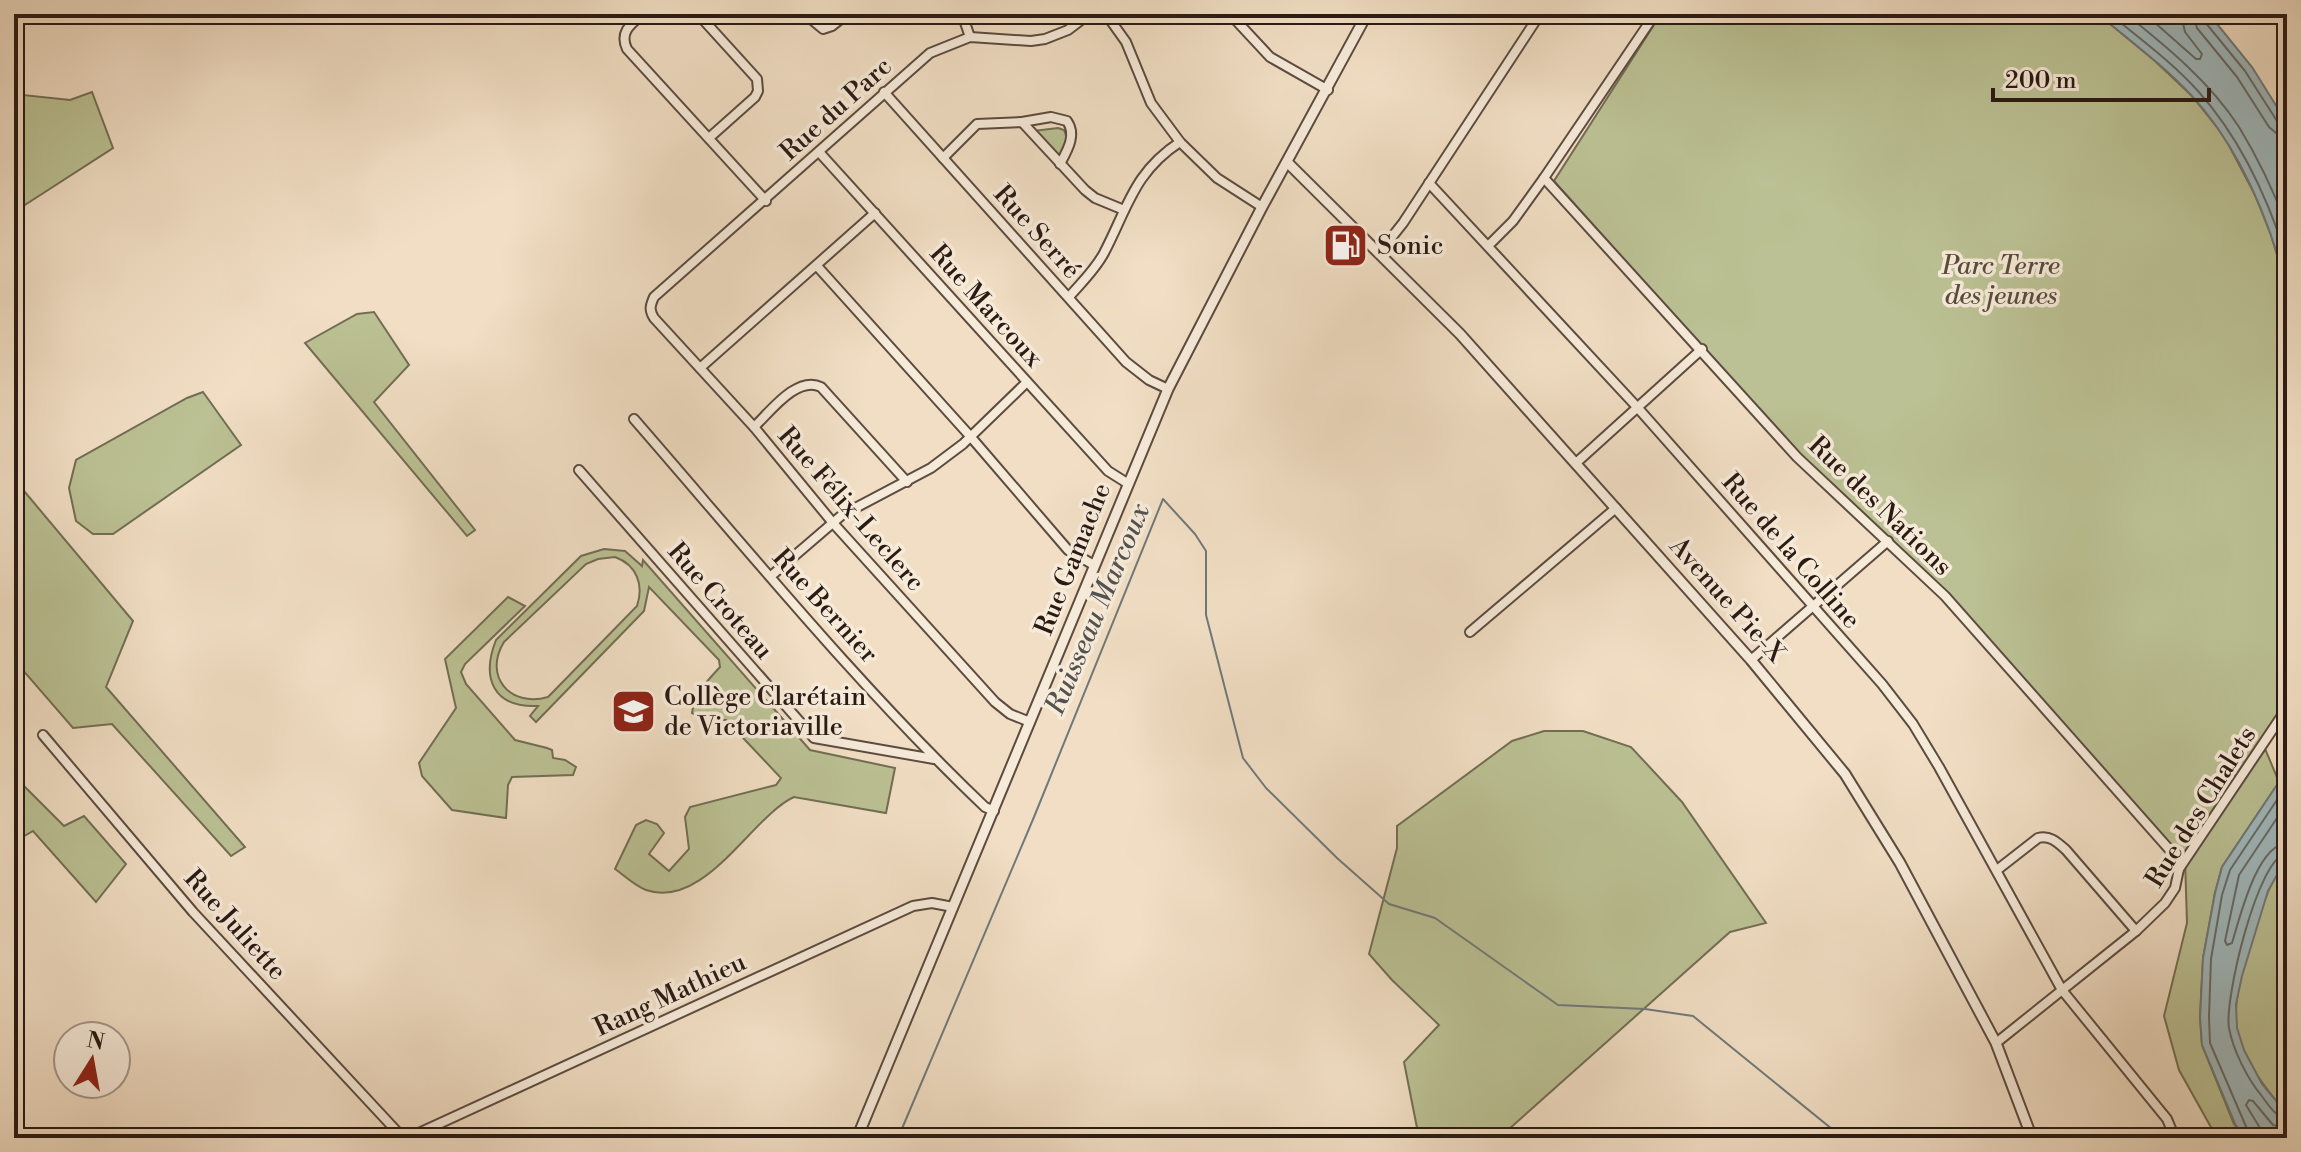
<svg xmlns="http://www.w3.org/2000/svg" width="2301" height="1152" viewBox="0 0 2301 1152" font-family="'Libre Bodoni',serif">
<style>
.green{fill:#bbc194;stroke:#726e54;stroke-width:2;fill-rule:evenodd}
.water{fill:#9fb9be;stroke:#70797a;stroke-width:2}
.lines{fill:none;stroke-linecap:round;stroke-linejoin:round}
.shore{stroke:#646a69;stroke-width:2}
.stream{stroke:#70797a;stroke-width:2}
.minor-casing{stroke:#5c4b40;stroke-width:12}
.tertiary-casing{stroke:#5c4b40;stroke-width:13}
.minor{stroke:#f6ead9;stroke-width:8}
.tertiary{stroke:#f6ead9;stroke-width:9}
.labels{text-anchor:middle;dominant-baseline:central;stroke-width:7;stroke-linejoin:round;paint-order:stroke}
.street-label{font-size:26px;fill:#2a1a14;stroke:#f6ead9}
.poi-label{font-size:26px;fill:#2a1a14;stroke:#f6ead9;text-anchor:start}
.park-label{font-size:26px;font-style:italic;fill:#564c3a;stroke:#f6ead9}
.water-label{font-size:28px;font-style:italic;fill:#535250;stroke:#f6ead9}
</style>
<rect width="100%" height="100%" fill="#f1dec4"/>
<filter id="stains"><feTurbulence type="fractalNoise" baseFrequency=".0025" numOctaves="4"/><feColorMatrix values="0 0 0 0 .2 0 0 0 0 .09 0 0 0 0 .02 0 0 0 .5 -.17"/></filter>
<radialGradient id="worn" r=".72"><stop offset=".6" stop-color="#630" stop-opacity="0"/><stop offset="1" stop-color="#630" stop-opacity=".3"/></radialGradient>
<g class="green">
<polygon points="1661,14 2098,14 2155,61 2192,96 2224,136 2255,195 2271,235 2287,288 2287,708 2263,744 2279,782 2222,867 2215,893 2203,958 2200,1017 2202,1045 2234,1124 2246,1138 2217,1138 2179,1070 2164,1016 2187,923 2185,860 1895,544 1801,457 1554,181"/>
<polygon points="92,92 113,148 14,212 14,94 70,100"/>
<path d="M 1058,128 L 1064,130 C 1070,142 1064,149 1058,161 L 1033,131 Z"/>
<polygon points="374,312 409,365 374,402 475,530 467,536 305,343 357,314"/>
<polygon points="203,392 241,445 113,534 93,534 76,521 69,488 76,460 187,398"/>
<polygon points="14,479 133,621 106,687 245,847 231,856 112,724 73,728 14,660"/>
<path d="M 604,549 L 625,551 L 642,566 L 643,560 L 810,750 L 895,768 L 886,813 L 794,797 C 752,816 705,910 646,890 C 635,886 625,876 615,869 L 636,825 L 646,820 L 657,824 L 664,833 L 649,854 L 669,871 L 689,849 L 685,817 L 690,807 L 776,785 L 781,778 L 726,720 L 700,718 L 692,713 C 694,694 707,681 720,667 L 719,660 L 649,587 L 644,611 L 536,722 L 530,716 L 538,706 C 493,708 481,678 496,640 L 581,556 ZM 615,557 C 637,565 644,585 637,606 L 548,697 C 510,708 483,676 504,642 L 586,564 L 598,559 Z"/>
<polygon points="508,597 525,606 465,664 461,672 466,684 515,740 547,748 552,750 553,758 565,760 576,767 573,775 512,777 508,785 506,818 452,810 422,776 419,763 456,708 445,659"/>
<polygon points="1544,731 1583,731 1631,747 1682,802 1766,923 1730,932 1499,1138 1419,1138 1404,1062 1439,1025 1392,980 1369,954 1397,848 1397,826 1512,741"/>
<polygon points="14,776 64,826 84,816 126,864 96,902 33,831 14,842"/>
<path d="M 2287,857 L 2287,1114 C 2266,1089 2244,1062 2237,1029 C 2229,991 2264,887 2287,857 Z"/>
</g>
<g class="water">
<path d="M 2098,14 L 2209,14 L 2252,67 L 2287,123 L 2287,288 C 2269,219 2240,148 2191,95 C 2163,65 2129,40 2098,14 Z"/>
<polygon points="2287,770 2287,857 2268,891 2242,976 2236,1004 2237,1028 2244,1050 2262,1084 2287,1114 2287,1138 2246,1138 2235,1124 2202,1045 2200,1018 2203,958 2215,893 2222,867"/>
</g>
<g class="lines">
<g class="shore">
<path d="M 2110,14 C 2140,39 2172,62 2198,91 C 2241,139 2268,198 2287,259"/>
<path d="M 2126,14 C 2167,47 2210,82 2239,127 C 2258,158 2274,192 2287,226"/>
<polyline points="2145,14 2196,59 2200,59 2202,54 2185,32 2181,14"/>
<polyline points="2193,14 2197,28 2237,77 2269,127 2276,133 2287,135"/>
<polyline points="2203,14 2205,22 2245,71 2277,121 2287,125"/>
<path d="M 2287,803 L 2239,875 L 2225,941 L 2227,945 L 2232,943 C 2240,917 2257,845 2287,843"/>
<path d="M 2287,853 C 2258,856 2224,1000 2229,1028 C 2233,1050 2247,1078 2261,1095 C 2268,1104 2275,1117 2287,1119"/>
<polyline points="2251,1138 2210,1043 2209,1017 2211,959 2222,895 2230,870 2287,785"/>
<polyline points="2261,1138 2260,1128 2246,1105 2249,1100 2253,1101 2273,1125 2287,1129"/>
</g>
<polyline class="stream" points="901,1131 1034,817 1163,499 1195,534 1206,551 1206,615 1243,758 1266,788 1337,858 1389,904 1435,918 1558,1005 1645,1009 1693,1016 1843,1138"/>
<defs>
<g id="minor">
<path d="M 643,14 C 631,24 619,32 627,49 L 766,201"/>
<polyline points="698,14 757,79 758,91 755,97 709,138"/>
<polyline points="805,14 823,29 832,26 847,14"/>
<polyline points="962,14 970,37"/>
<polyline points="1106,14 1126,42 1151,103 1180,142 1217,178 1262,207"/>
<polyline points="1230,14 1270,57 1328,90"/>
<polyline points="884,92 1126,362 1149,380 1168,389"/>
<path d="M 1022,122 L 1051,117 L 1067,121 C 1077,135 1067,151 1060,164"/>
<polyline points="819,152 1108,471 1127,483"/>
<polyline points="943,158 977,124 1022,122 1085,190 1095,198 1124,210"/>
<polyline points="1544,178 1797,457 1945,596 2176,857 2179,869"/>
<polyline points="1429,183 1637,407 1882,684 1913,724 1939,767 2062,990 2167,1119 2175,1138"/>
<polyline points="1488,246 1513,221 1544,178 1655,14"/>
<polyline points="1380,252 1403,223 1540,14"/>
<polyline points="817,266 970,436 1068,550 1094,565"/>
<path d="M 1069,297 C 1081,283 1095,270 1104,253 C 1128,207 1134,172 1180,142"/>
<polyline points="700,368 875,213"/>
<path d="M 634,419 C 748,550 860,688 985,807 L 994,811"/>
<path d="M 754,427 C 770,412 797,375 821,387 L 907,482"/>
<polyline points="1576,463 1702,349"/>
<polyline points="579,470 814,738 934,759"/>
<polyline points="771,576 842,515 931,468 963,444 1027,382"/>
<polyline points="1470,632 1616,508"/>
<polyline points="1751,660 1888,541"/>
<path d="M 1030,722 L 1010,714 L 995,702 L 833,523 L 754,427 L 654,318 C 649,310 650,306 654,297 L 930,53 L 970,37 L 1031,41 L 1045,39 L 1068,30 L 1089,14"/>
<polyline points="43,735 193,912 403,1138"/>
<path d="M 1997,870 L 2038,838 C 2050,835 2057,842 2066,850 L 2136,931"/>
<polyline points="1996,1043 2136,931 2165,903 2175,888 2179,869 2287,708"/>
<polyline points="408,1138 913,906 932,903 953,907"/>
</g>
<g id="tertiary">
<polyline points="1288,163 1460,334 1751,660 1845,774 1900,863 1996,1043 2032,1138"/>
<polyline points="857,1138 1168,389 1262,207 1367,14"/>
</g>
</defs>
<use href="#minor" class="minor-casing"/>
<use href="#tertiary" class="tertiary-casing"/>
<use href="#minor" class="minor"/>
<use href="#tertiary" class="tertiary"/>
</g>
<defs>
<symbol id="fuel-square" viewBox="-11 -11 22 22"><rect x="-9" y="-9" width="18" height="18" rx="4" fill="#8f2418" stroke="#f6ead9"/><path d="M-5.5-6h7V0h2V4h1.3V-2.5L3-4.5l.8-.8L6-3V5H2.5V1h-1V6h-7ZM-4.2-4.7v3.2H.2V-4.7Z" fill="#fff"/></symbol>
<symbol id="school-square" viewBox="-11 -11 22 22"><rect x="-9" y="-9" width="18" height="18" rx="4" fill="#8f2418" stroke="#f6ead9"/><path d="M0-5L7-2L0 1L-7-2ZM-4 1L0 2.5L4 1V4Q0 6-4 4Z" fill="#fff"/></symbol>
</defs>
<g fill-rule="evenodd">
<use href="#fuel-square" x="1320" y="220" width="51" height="51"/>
<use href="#school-square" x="608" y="686" width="51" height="51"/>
</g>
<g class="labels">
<g class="street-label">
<text transform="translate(836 109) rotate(-42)">Rue du Parc</text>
<text transform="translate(1037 232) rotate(48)">Rue Serré</text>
<text transform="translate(986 306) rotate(48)">Rue Marcoux</text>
<text transform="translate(1880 506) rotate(44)">Rue des Nations</text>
<text transform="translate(851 509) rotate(49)">Rue Félix-Leclerc</text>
<text transform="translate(1791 551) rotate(49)">Rue de la Colline</text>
<text transform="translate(1073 559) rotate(-68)">Rue Gamache</text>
<text transform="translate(1727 600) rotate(48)">Avenue Pie-X</text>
<text transform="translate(720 601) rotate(49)">Rue Croteau</text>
<text transform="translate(825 606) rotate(48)">Rue Bernier</text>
<text transform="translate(2201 807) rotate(-58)">Rue des Chalets</text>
<text transform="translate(235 925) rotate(48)">Rue Juliette</text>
<text transform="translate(670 995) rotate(-25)">Rang Mathieu</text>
</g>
<g class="poi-label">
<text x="1377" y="246">Sonic</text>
<text x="664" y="697">Collège Clarétain<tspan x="664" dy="30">de Victoriaville</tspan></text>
</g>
<g class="park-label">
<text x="2001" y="266">Parc Terre<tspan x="2001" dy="30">des jeunes</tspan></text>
</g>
<g class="water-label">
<text transform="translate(1098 609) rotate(-67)">Ruisseau Marcoux</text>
</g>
</g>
<rect width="2301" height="1152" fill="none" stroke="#f1dec4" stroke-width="48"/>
<rect x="16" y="16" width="2269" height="1120" fill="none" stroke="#2a1a14" stroke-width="4"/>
<rect x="24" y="24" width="2253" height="1104" fill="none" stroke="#2a1a14" stroke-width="2"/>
<g transform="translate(92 1060) rotate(11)"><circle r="38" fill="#f6ead9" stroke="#a4978a" stroke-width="2"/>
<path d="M0-6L14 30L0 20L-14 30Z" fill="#8f2418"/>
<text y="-12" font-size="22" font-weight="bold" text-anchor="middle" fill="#2a1a14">N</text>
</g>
<path d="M1993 88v12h216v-12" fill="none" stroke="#2a1a14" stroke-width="4"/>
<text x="2005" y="88" font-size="24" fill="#2a1a14" stroke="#f6ead9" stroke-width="6" paint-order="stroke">200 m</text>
<rect width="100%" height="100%" filter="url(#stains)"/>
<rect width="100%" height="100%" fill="url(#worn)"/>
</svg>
